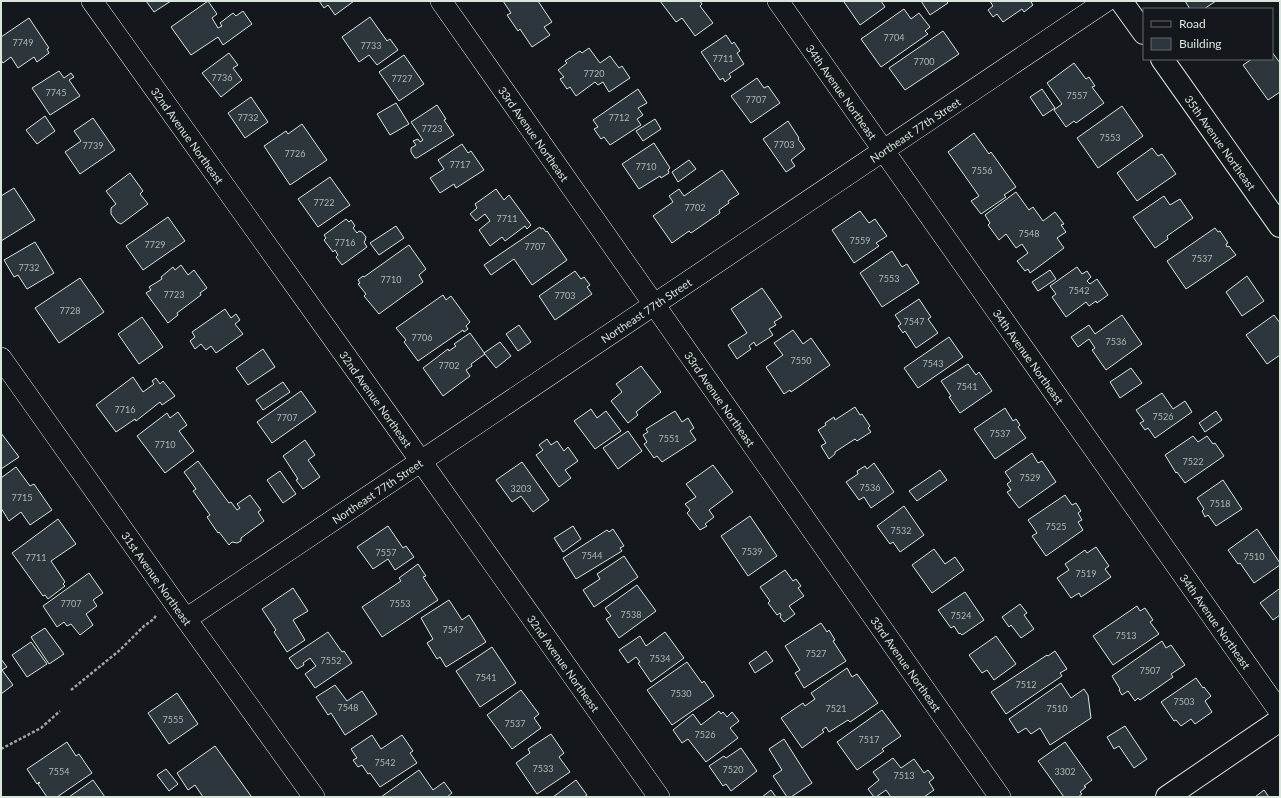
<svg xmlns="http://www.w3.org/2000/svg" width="1281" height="798" viewBox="0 0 1281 798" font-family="Lato,sans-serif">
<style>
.building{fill:#2c363c;stroke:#d8e6dc}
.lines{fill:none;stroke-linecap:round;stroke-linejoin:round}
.street-casing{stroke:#d8e6dc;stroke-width:22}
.secondary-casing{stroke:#d8e6dc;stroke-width:24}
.path{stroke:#9da8a2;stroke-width:2.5;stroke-dasharray:3 2;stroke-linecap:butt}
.street{stroke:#14181c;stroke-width:21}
.secondary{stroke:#14181c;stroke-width:22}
.labels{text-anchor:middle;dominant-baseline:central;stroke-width:3;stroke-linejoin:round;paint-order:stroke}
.number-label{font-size:9px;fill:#adbab4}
.street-label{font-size:11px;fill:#d8e6dc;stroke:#14181c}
</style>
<rect width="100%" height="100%" fill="#14181c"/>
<g class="building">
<polygon points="146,1 171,1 154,12"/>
<polygon points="208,1 217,14 212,18 218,28 222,26 220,23 233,13 236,16 243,11 252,24 223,45 218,37 191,55 171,27"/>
<polygon points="319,1 354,1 335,15 328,5 324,8"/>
<polygon points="503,1 538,1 552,22 544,27 550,35 532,47 520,29 518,31 507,15 511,13"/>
<polygon points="660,1 700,1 702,4 700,6 713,23 695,36 682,18 676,22"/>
<polygon points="845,1 881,1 885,7 860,25 844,2"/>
<polygon points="921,1 946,1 948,3 930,15"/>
<polygon points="990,1 1033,1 1031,2 1033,5 1024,12 1022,9 1003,22 997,14 993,17 988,10 993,6"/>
<polygon points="1185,1 1216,1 1204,9 1190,9"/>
<polygon points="904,9 911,19 919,13 930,27 925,31 928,34 881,67 861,39"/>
<polygon points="370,17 387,41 390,39 398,50 377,65 369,55 359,62 342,37"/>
<polygon points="29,18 49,48 47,49 49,53 37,62 34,57 18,68 11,57 3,63 1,60 1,37"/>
<polygon points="943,31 959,54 905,90 889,68"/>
<polygon points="726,35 732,44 734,42 740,51 737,53 744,64 729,74 731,77 725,82 723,78 720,80 701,52"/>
<polygon points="589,48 600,63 610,56 619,68 622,66 630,78 609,92 603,82 598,85 595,82 576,96 570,87 567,89 560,79 564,77 558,70 567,63 565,61 580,51 582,53"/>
<polygon points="1272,52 1280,63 1280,92 1268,100 1243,65 1252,59 1272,59"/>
<polygon points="229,53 238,65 233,68 242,80 221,97 202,73"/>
<polygon points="404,55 424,84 399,101 379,72"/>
<polygon points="1074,63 1086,79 1089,77 1095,86 1092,87 1104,103 1076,123 1074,121 1066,127 1054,110 1062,104 1047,83"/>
<polygon points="59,71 64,78 71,73 74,77 69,80 80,96 50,115 32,88"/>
<polygon points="757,78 764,88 768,86 780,103 751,123 731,96"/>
<polygon points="638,89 647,103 638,108 643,115 637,119 641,125 610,145 604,137 601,139 594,129 598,127 593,120"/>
<polygon points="1042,89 1055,108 1043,116 1030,97"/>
<polygon points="251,97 268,122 245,138 228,113"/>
<polygon points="396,103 409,124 390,135 377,114"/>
<polygon points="437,105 446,119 444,120 454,135 417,158 415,158 411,152 411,148 416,145 413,141 418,139 420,142 423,140 411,122"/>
<polygon points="1122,106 1143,136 1098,168 1077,138"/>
<polygon points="45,116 55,131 37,144 26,130"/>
<polygon points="93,118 115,150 80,174 65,152 81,141 74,131"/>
<polygon points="655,119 661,129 643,141 636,131"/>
<polygon points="788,121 799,138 798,139 805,149 791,160 795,166 786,172 763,139"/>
<polygon points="302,124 327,160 290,185 264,146 286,131 288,134"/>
<polygon points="974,133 989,154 991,152 1016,187 1004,195 1006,197 981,214 971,201 979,196 948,152"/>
<polygon points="654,143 670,168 668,170 669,173 661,178 660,176 639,189 622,164"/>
<polygon points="462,144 468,153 471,151 484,170 456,188 454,184 440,193 430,178 444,169 438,160"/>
<polygon points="1152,148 1158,156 1162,154 1176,174 1137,201 1117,173"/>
<polygon points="689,160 696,169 678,182 672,172"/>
<polygon points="722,170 739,194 728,201 729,203 719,210 720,213 691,233 689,231 672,243 653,216 673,202 669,196 679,189 684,196"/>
<polygon points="130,173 143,191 140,194 148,204 121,224 117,222 111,214 111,208 116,204 106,191"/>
<polygon points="330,177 350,205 318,227 298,199"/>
<polygon points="14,188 35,220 1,241 1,196"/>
<polygon points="496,189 504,200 509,195 531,225 527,229 525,226 505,241 502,237 490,246 479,230 490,221 485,214 476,221 470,214 477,208 475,204"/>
<polygon points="1016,192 1029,210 1033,207 1043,221 1055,212 1064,224 1061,225 1066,232 1057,238 1064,248 1030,273 1028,269 1025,271 1017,261 1028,253 1022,244 1016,248 1006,234 999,240 988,225 990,223 985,215"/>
<polygon points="1164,196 1170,205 1180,199 1193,218 1167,236 1168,239 1155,248 1133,217"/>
<polygon points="860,211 869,223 875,219 887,236 876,243 879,246 854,263 832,230"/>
<polygon points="168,217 185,241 143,270 126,246"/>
<polygon points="346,219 349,222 351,220 355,226 353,228 357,233 359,231 362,232 366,237 365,241 364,242 367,247 342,265 336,257 338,255 335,250 333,252 324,240 326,238 324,235"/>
<polygon points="396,226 404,238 379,255 370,243"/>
<polygon points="540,227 541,229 543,228 546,232 547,231 567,260 532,285 514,259 491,275 484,265"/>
<polygon points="1215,228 1218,232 1220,231 1228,243 1226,244 1227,247 1229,246 1236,255 1186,289 1167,261"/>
<polygon points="35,242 54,273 27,289 18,275 14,277 4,260"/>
<polygon points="409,245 426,269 419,275 423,282 379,314 364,296 366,294 358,284 360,283 358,280 363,276 364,277"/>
<polygon points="892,251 902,267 907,264 919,283 882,307 860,273"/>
<polygon points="181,265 188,275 194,270 207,288 200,293 201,295 177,313 178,315 168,323 146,293 151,290 149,287 162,279 161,277 173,267 175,270"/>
<polygon points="1077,267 1082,274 1087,271 1091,277 1087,281 1090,284 1097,279 1108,295 1097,303 1096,301 1089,306 1086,302 1066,317 1052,297 1056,294 1050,286"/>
<polygon points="1050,270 1056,279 1038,291 1032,282"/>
<polygon points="575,271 581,279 584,277 590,285 587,287 592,294 555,320 539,296"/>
<polygon points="1247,276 1264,301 1242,316 1226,292"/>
<polygon points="80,278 104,312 59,343 35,308"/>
<polygon points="762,288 782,317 774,322 776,325 769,329 773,335 756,346 754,342 749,346 751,349 737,359 728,345 747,333 731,309"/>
<polygon points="443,295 446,300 451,296 470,322 466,326 468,329 464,332 463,330 418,361 404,342 406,340 396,328"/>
<polygon points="919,299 931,317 928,319 938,333 916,348 905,331 903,333 898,326 901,324 895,315"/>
<polygon points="225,309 231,318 236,314 240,320 235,324 243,334 216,353 211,346 206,350 201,344 195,349 190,341 195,337 192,332"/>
<polygon points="1122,315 1142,344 1106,370 1092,350 1095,348 1089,339 1078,347 1071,337 1089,325 1095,334"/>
<polygon points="1274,315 1280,323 1280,355 1267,364 1246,335"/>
<polygon points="142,317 163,347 139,364 118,334"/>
<polygon points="519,325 531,342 518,351 506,334"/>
<polygon points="793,330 803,344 811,338 830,365 791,392 790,390 784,394 766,367 783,355 774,343"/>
<polygon points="470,333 485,354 471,364 472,366 466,370 470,376 443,396 423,368 448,349 449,351 456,346 454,344"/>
<polygon points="949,337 963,357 918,388 904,368"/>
<polygon points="500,342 511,356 496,368 484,353"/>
<polygon points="263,349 275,367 248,385 236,368"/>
<polygon points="968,364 976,375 979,372 992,391 960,413 949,397 951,396 941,381"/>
<polygon points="641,366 661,392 636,412 638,415 628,423 611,401 622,392 616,384"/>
<polygon points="1131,368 1142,383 1120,398 1110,382"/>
<polygon points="133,377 143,392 154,384 152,381 156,378 160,384 163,381 175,396 162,405 160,402 136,421 135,419 116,432 96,405"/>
<polygon points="283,382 290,392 263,410 256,400"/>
<polygon points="301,391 316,412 272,443 257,422"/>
<polygon points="1162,393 1173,409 1185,401 1192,412 1155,438 1148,428 1145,430 1140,423 1144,421 1136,410"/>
<polygon points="855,407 860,415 862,414 870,426 868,428 871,432 857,441 855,439 835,452 835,454 829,459 821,446 826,443 818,430 826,425 825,423 834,417 835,420"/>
<polygon points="1005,408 1013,421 1016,419 1020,425 1018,427 1026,438 995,459 974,429"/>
<polygon points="591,409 597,418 606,411 621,431 595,449 574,421"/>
<polygon points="675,411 682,422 688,418 694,428 690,431 696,440 662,462 657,456 654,458 644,444 647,442 643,435 648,432 646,429"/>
<polygon points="1216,411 1222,420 1205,432 1199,423"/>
<polygon points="178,412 187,425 179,431 194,451 165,473 137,436 167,413 170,418"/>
<polygon points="628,431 642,451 618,469 603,448"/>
<polygon points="1,433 19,457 1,469"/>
<polygon points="1193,436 1198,442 1207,436 1213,444 1215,443 1224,456 1185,483 1177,472 1176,473 1165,455"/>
<polygon points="547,439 551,445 557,441 564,451 568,447 578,461 565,470 571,478 559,487 536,455 543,450 539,445"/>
<polygon points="305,440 315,455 308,460 320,477 303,489 296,480 298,479 283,456"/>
<polygon points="1032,453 1038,463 1042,461 1056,482 1019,508 1007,492 1011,490 1007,484 1011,481 1005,472"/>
<polygon points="198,461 229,503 231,502 237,510 240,508 237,504 250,495 261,510 258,512 264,521 241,538 241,541 237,543 232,542 229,545 219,532 218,533 207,517 210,515 193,491 196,489 184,472"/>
<polygon points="522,462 549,500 533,512 521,496 512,502 496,480"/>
<polygon points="874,463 894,492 871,508 864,497 859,500 846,482 858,474 857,471 865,466 867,469"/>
<polygon points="713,465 733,492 709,510 714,517 705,524 707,526 700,530 687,513 690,510 685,504 696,497 686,484"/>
<polygon points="16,467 30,486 34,484 52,510 30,525 21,512 9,521 1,508 1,478"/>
<polygon points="940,470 947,480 917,501 909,491"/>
<polygon points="280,471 296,494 283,503 267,480"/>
<polygon points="1223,480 1242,509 1216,526 1208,515 1205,517 1202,511 1204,509 1197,498"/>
<polygon points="1065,495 1072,505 1076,503 1081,511 1078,513 1082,520 1078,522 1083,530 1046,556 1032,536 1037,533 1028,520"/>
<polygon points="904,506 924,535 900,552 893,542 890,544 877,526"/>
<polygon points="750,516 777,556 748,576 721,536"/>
<polygon points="58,519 76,544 51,561 65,582 63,584 65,586 48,599 45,595 43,596 12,553"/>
<polygon points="388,526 403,548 406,546 414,557 395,570 388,559 373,569 357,547"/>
<polygon points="573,526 581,539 563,552 554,538"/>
<polygon points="613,529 624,546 620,548 622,551 576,579 563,558 607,530 609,532"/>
<polygon points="1257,529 1280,563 1280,565 1254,583 1240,563 1238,564 1228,550"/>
<polygon points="1096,547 1109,566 1105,569 1111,577 1081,597 1079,593 1071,598 1057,578 1069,570 1065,564 1085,550 1087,553"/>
<polygon points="934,549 945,564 955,557 964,570 932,593 912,565"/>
<polygon points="624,556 638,577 594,607 583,590 600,579 597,574"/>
<polygon points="418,564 426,576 423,577 438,600 382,637 362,607 401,581 399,578"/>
<polygon points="785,570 793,581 796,579 801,586 798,588 804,596 789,606 795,614 784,622 780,617 781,615 780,613 777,615 768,603 770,601 760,587"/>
<polygon points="89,573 103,593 93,600 97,606 86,614 93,625 80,635 71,624 67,626 64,622 57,627 43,606"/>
<polygon points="637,585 656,611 619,638 606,619 611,616 605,608"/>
<polygon points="293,588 308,611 293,620 305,640 287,652 274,632 276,630 262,609"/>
<polygon points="1279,589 1280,591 1280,615 1273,620 1260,603"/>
<polygon points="965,592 984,620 962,635 960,633 959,634 954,626 951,628 938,610"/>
<polygon points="449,600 462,620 469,615 486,642 446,667 440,657 437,659 427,643 433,639 421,618"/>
<polygon points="1020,604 1027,613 1024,615 1034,629 1021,638 1011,625 1009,627 1002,617"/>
<polygon points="1137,606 1140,611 1145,608 1153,620 1150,622 1159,634 1113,665 1093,636"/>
<polygon points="821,623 827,632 829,630 835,640 833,641 846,661 804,688 795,673 800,670 785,646"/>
<polygon points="45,628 64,654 49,664 31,637"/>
<polygon points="328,632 342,652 344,651 352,663 315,688 305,674 316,666 310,658 303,663 304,665 297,669 289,658"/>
<polygon points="665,632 684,658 651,682 638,663 640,662 636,657 628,663 619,650 640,636 646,646"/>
<polygon points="996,636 1016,664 994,680 987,670 982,673 969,655"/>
<polygon points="1162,641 1166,648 1171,645 1185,665 1171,674 1173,677 1140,700 1138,698 1135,701 1128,691 1122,695 1119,690 1120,689 1112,676"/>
<polygon points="31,642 47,664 27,677 12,655"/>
<polygon points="492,647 516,683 480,707 456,671"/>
<polygon points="766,651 773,661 755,673 749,663"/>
<polygon points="1055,651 1067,669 1060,673 1062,676 1006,714 991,692 1047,655 1048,656"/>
<polygon points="1,659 7,667 2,670 13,685 1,694"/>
<polygon points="687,662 702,683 704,681 714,696 672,725 647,690"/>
<polygon points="847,668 852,677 857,674 878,703 850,722 848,720 829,732 826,727 822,730 824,732 802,748 781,718 803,703 805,706 815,699 811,693"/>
<polygon points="1196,678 1203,688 1204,687 1211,696 1205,701 1212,712 1195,724 1191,719 1181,726 1176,720 1174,721 1161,702"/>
<polygon points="1061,683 1071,698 1084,689 1088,695 1091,718 1050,745 1040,728 1031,734 1026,728 1018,733 1009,719"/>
<polygon points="335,685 347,701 362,691 377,714 345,735 331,713 328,715 316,697"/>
<polygon points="521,690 539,714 534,718 541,728 512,749 487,715"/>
<polygon points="177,693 198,724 169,744 148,713"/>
<polygon points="882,710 901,736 882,749 884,751 857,770 837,742"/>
<polygon points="719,711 721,714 723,712 727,717 732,712 739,721 730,728 738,738 706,762 688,739 682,743 673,730 693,714 701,725"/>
<polygon points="1125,726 1147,759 1134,768 1119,746 1114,749 1107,737"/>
<polygon points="551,734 564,753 559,757 570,772 537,794 516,763 530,753 528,749"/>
<polygon points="372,735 381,749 402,735 413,751 410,753 417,763 380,787 370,773 368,774 362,765 358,767 353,760 357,758 351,749"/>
<polygon points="784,739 812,783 791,797 787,797 773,776 782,770 769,749"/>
<polygon points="67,742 76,756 79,754 92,773 57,797 47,797 38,784 40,783 39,782 37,784 27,769"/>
<polygon points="1065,742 1092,780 1084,786 1086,787 1080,792 1082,794 1078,797 1064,797 1038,761"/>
<polygon points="215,746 251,796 249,797 203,797 195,785 188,790 177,773"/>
<polygon points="741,748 757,771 731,791 726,784 723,786 709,766 724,756 726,758"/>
<polygon points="893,758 901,768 914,759 924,773 928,770 934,778 929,782 934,790 924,797 891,797 886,790 876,797 874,797 868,789 879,780 873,772"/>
<polygon points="166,769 178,784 169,791 157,775"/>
<polygon points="419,770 433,790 444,782 452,793 447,797 381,797"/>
<polygon points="93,780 105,797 69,797"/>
<polygon points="576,780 587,795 584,797 553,797"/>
<polygon points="771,790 776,797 762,797"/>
<polygon points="1264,790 1269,797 1255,797"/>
</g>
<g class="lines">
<defs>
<g id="street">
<path id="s1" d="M 92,1 L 408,443 L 659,797"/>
<path id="s2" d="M 441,1 L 1000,797"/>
<path id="s3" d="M 778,1 L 1280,712"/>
<path id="s4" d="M 1,358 L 186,619 L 314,797"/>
<path id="s5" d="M 186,619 L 1106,1"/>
</g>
<g id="secondary">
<polyline points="1121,1 1144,33"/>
<path id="s6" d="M 1162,59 L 1280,226"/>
<polyline points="1167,797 1280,720"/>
</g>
</defs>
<use href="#street" class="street-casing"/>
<use href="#secondary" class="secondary-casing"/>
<g class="path">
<polyline points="71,690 120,650 144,626 154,619 156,615"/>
<polyline points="1,749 41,728 60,711"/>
</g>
<use href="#street" class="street"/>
<use href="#secondary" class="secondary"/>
</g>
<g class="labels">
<g class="number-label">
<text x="894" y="37">7704</text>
<text x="23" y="42">7749</text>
<text x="371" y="45">7733</text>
<text x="723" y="58">7711</text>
<text x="924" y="61">7700</text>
<text x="594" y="73">7720</text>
<text x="222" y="77">7736</text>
<text x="402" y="78">7727</text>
<text x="56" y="92">7745</text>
<text x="1077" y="95">7557</text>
<text x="756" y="99">7707</text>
<text x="248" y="117">7732</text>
<text x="619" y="117">7712</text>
<text x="432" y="128">7723</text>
<text x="1110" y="137">7553</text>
<text x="784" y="144">7703</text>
<text x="93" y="145">7739</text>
<text x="295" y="153">7726</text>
<text x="460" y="164">7717</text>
<text x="646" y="166">7710</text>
<text x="982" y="170">7556</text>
<text x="324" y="202">7722</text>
<text x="695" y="207">7702</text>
<text x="507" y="218">7711</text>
<text x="1029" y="233">7548</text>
<text x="860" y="240">7559</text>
<text x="345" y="242">7716</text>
<text x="155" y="244">7729</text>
<text x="535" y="246">7707</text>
<text x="1202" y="258">7537</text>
<text x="29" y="267">7732</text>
<text x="889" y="278">7553</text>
<text x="391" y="279">7710</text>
<text x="1079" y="290">7542</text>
<text x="174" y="294">7723</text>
<text x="565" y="295">7703</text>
<text x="70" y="310">7728</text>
<text x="914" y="321">7547</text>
<text x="422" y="337">7706</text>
<text x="1116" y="341">7536</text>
<text x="801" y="360">7550</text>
<text x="933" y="363">7543</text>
<text x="449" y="365">7702</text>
<text x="967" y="386">7541</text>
<text x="125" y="409">7716</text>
<text x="1163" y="416">7526</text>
<text x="287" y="417">7707</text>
<text x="1000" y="433">7537</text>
<text x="669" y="438">7551</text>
<text x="165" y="444">7710</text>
<text x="1193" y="461">7522</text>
<text x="1030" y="477">7529</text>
<text x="870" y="487">7536</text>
<text x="521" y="488">3203</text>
<text x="22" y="497">7715</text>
<text x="1220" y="503">7518</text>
<text x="1056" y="526">7525</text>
<text x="901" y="530">7532</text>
<text x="752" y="551">7539</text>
<text x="386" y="552">7557</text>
<text x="592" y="555">7544</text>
<text x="1254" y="556">7510</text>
<text x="36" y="557">7711</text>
<text x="1086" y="573">7519</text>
<text x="71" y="603">7707</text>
<text x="400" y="603">7553</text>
<text x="631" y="614">7538</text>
<text x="961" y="615">7524</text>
<text x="453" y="629">7547</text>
<text x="1126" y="635">7513</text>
<text x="816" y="653">7527</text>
<text x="660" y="658">7534</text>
<text x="331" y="660">7552</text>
<text x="1150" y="670">7507</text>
<text x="486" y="677">7541</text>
<text x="1026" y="684">7512</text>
<text x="681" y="693">7530</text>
<text x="1184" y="701">7503</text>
<text x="348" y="707">7548</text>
<text x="836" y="708">7521</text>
<text x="1057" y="708">7510</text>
<text x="173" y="719">7555</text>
<text x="515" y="723">7537</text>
<text x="705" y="734">7526</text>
<text x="869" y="739">7517</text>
<text x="385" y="762">7542</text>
<text x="543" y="768">7533</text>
<text x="733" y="769">7520</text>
<text x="59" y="771">7554</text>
<text x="1065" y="771">3302</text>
<text x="904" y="775">7513</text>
</g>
<g class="street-label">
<text stroke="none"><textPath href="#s3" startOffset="111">34th Avenue Northeast</textPath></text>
<text stroke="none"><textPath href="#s5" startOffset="878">Northeast 77th Street</textPath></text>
<text stroke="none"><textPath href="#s2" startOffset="162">33rd Avenue Northeast</textPath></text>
<text stroke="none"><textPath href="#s1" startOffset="165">32nd Avenue Northeast</textPath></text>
<text stroke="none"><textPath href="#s6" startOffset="102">35th Avenue Northeast</textPath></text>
<text stroke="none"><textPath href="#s5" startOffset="554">Northeast 77th Street</textPath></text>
<text stroke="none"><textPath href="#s3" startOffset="435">34th Avenue Northeast</textPath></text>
<text stroke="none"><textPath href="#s1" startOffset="489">32nd Avenue Northeast</textPath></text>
<text stroke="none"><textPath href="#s2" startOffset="486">33rd Avenue Northeast</textPath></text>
<text stroke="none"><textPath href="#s5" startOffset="230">Northeast 77th Street</textPath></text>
<text stroke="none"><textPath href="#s4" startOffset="270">31st Avenue Northeast</textPath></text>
<text stroke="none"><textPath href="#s3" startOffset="759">34th Avenue Northeast</textPath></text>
<text stroke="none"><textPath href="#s1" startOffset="813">32nd Avenue Northeast</textPath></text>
<text stroke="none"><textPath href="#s2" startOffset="810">33rd Avenue Northeast</textPath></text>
</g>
</g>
<rect width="1281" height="798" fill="none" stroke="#d8e6dc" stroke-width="4"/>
<rect x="1143" y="8" width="130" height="52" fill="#14181c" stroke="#626a69"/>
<rect x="1151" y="21" width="20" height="6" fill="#14181c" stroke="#626a69"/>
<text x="1179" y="28" font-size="12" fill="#d8e6dc">Road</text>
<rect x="1151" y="38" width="20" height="12" fill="#2c363c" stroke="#626a69"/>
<text x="1179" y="48" font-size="12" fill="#d8e6dc">Building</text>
</svg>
